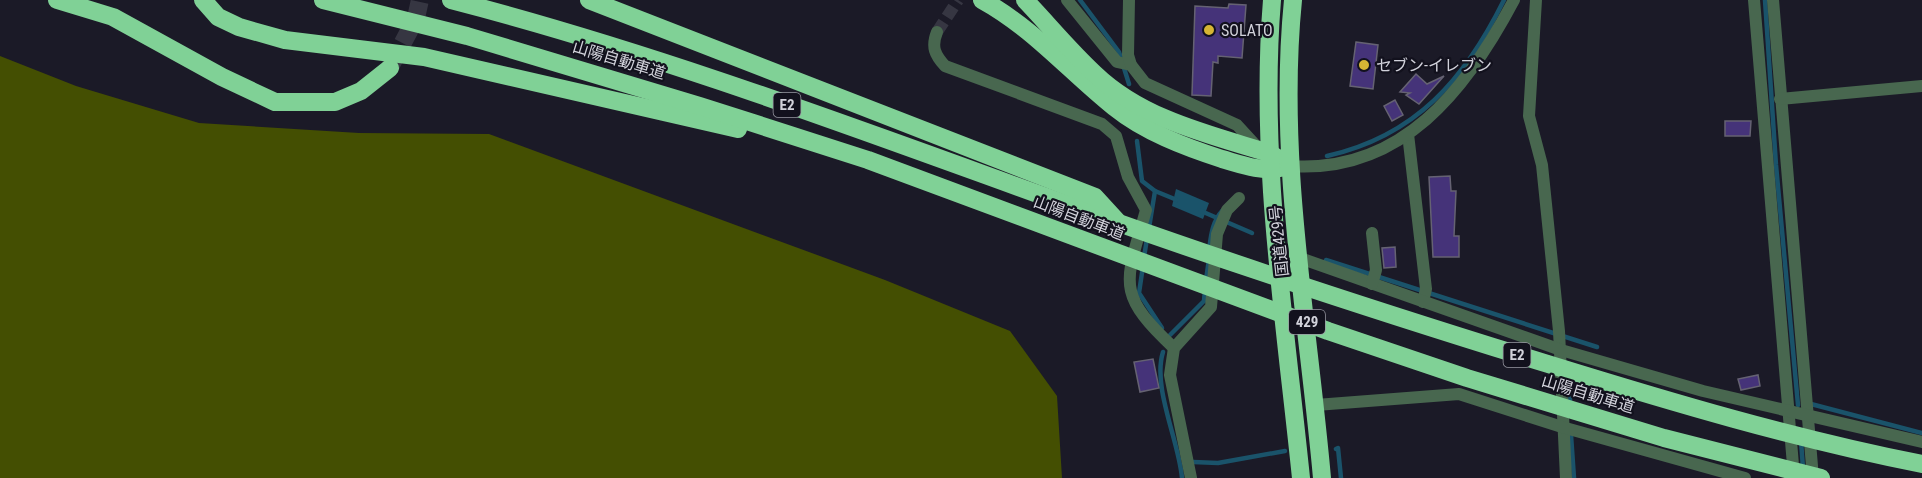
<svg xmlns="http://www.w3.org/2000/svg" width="1922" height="478" viewBox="0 0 1922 478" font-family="'Roboto Condensed','Noto Sans JP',sans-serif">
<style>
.forest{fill:#444f02}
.water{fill:#1a536a}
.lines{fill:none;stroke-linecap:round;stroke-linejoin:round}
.stream{stroke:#1a536a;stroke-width:4.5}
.building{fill:#453379;stroke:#656272;stroke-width:1.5}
.street-tunnel{stroke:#363642;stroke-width:12;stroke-dasharray:12 6;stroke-linecap:butt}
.highway-tunnel{stroke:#363642;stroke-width:18;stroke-dasharray:18 9;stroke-linecap:butt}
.street{stroke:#48674f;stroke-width:12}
.highway{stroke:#80d196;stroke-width:18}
.poi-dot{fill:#d6b534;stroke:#12111d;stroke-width:2}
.labels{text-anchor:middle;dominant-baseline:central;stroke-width:4.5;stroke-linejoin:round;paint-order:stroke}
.shield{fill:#12111d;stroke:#9898a2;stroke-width:1.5}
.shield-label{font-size:15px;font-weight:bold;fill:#d2d2db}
.poi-label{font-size:16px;fill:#d2d2db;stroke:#12111d;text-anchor:start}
.street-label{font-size:16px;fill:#d2d2db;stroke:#12111d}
</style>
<rect width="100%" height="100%" fill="#1b1a27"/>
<polygon class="forest" points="0,56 76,86 199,123 359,133 489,134 885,280 1010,331 1057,396 1062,478 0,478"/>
<polygon class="water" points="1176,189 1209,203 1203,219 1172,206"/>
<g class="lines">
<g class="stream">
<polyline points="1080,0 1119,52 1129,84"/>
<polyline points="1765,0 1776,165 1798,405"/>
<polyline points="1137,141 1142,181 1155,191 1149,228"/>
<path d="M 1327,156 C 1416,136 1465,79 1504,0"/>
<polyline points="1155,191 1177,200"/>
<polyline points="1201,211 1252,233"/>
<path d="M 1209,250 C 1211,236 1212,222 1222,211"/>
<polyline points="1144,257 1147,239"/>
<polyline points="1326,260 1597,347"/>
<polyline points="1143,266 1139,293 1162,328"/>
<polyline points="1206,280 1209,259"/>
<polyline points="1170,335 1204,301 1205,289"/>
<path d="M 1163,352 C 1152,387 1179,441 1182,478"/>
<polyline points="1570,375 1570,406"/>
<polyline points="1811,404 1922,433"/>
<polyline points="1571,435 1574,478"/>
<polyline points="1801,441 1803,468"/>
<polyline points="1336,449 1338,448 1341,478"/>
<polyline points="1193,462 1218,463 1285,451"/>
</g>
</g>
<g class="building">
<polygon points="1229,4 1246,5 1242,58 1218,56 1218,63 1213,62 1211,96 1192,95 1195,6 1228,8"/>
<polygon points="1356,42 1378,45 1373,89 1350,86"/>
<polygon points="1416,74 1427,84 1444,76 1419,104 1406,95 1410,93 1400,92"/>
<polygon points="1395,100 1403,115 1392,121 1384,106"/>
<polygon points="1725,121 1751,121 1750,136 1725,136"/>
<polygon points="1450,176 1451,191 1456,191 1454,236 1459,236 1459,257 1433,257 1429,177"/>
<polygon points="1395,247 1396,267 1384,268 1382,248"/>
<polygon points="1153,359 1159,388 1140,392 1134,362"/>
<polygon points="1758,375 1760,386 1741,390 1738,379"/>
</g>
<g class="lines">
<polyline class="street-tunnel" points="937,32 958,0"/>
<polyline class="highway-tunnel" points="390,67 416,18 420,0"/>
<g class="street">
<polyline points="1067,0 1117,62 1131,65"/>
<polyline points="1129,0 1128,55 1131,65 1145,83 1237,125 1260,150"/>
<polyline points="1536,0 1529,116 1542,165 1559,331 1566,478"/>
<polyline points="1754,0 1794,477"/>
<polyline points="1773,0 1813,478"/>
<path d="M 937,32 C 931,47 935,55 945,66 L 1102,124 L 1116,136 L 1128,177 L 1146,210 C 1126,282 1114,292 1174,348"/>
<polyline points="1780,99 1922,86"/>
<polyline points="1408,134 1426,289 1423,302"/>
<path d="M 1290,166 C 1402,174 1467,89 1514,0"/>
<polyline points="1300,258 1561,350 1703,391 1922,442"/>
<polyline points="1372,284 1376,270 1372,233"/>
<polyline points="1316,405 1459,394 1562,427 1745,478"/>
<polyline points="1191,478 1170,375 1174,348 1211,307 1217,234 1227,210 1239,198"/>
</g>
<g class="highway">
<polyline points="57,0 113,17 222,77 275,102 335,102 361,91 390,68"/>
<polyline points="203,0 218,17 239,27 285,40 424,57 738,129"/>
<polyline points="323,0 467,36 700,106 868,160 1328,331 1467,378 1664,438 1821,478"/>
<path d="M 451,0 C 676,58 894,143 1113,221 C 1257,272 1402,319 1548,364 C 1671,402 1795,439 1922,464"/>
<polyline points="589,0 1095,197 1117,221"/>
<path d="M 982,0 C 1033,28 1069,71 1114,107 C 1145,132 1185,147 1222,159 C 1240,164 1261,172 1280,168"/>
<path d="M 1025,0 C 1048,24 1070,51 1095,74 C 1142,119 1208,134 1269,153 L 1279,159"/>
<path d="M 1272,0 C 1259,159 1285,320 1301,478"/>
<path d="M 1293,0 C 1277,159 1308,320 1322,478"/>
</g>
</g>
<g class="poi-dot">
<circle cx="1209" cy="30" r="6"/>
<circle cx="1364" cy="65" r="6"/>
</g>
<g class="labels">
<g class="shield">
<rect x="773.5" y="93" width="27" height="24" rx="4.5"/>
<rect x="1289" y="310" width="36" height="24" rx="4.5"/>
<rect x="1503.5" y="343" width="27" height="24" rx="4.5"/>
</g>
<g class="shield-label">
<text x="787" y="105">E2</text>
<text x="1307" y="322">429</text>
<text x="1517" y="355">E2</text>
</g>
<g class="poi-label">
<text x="1221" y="30">SOLATO</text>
<text x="1376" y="65">セブン-イレブン</text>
</g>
<g class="street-label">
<text transform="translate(619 60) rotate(17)">山陽自動車道</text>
<text transform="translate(1079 218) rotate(21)">山陽自動車道</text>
<text transform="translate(1279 241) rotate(-96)">国道429号</text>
<text transform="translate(1588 394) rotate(17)">山陽自動車道</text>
</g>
</g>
</svg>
